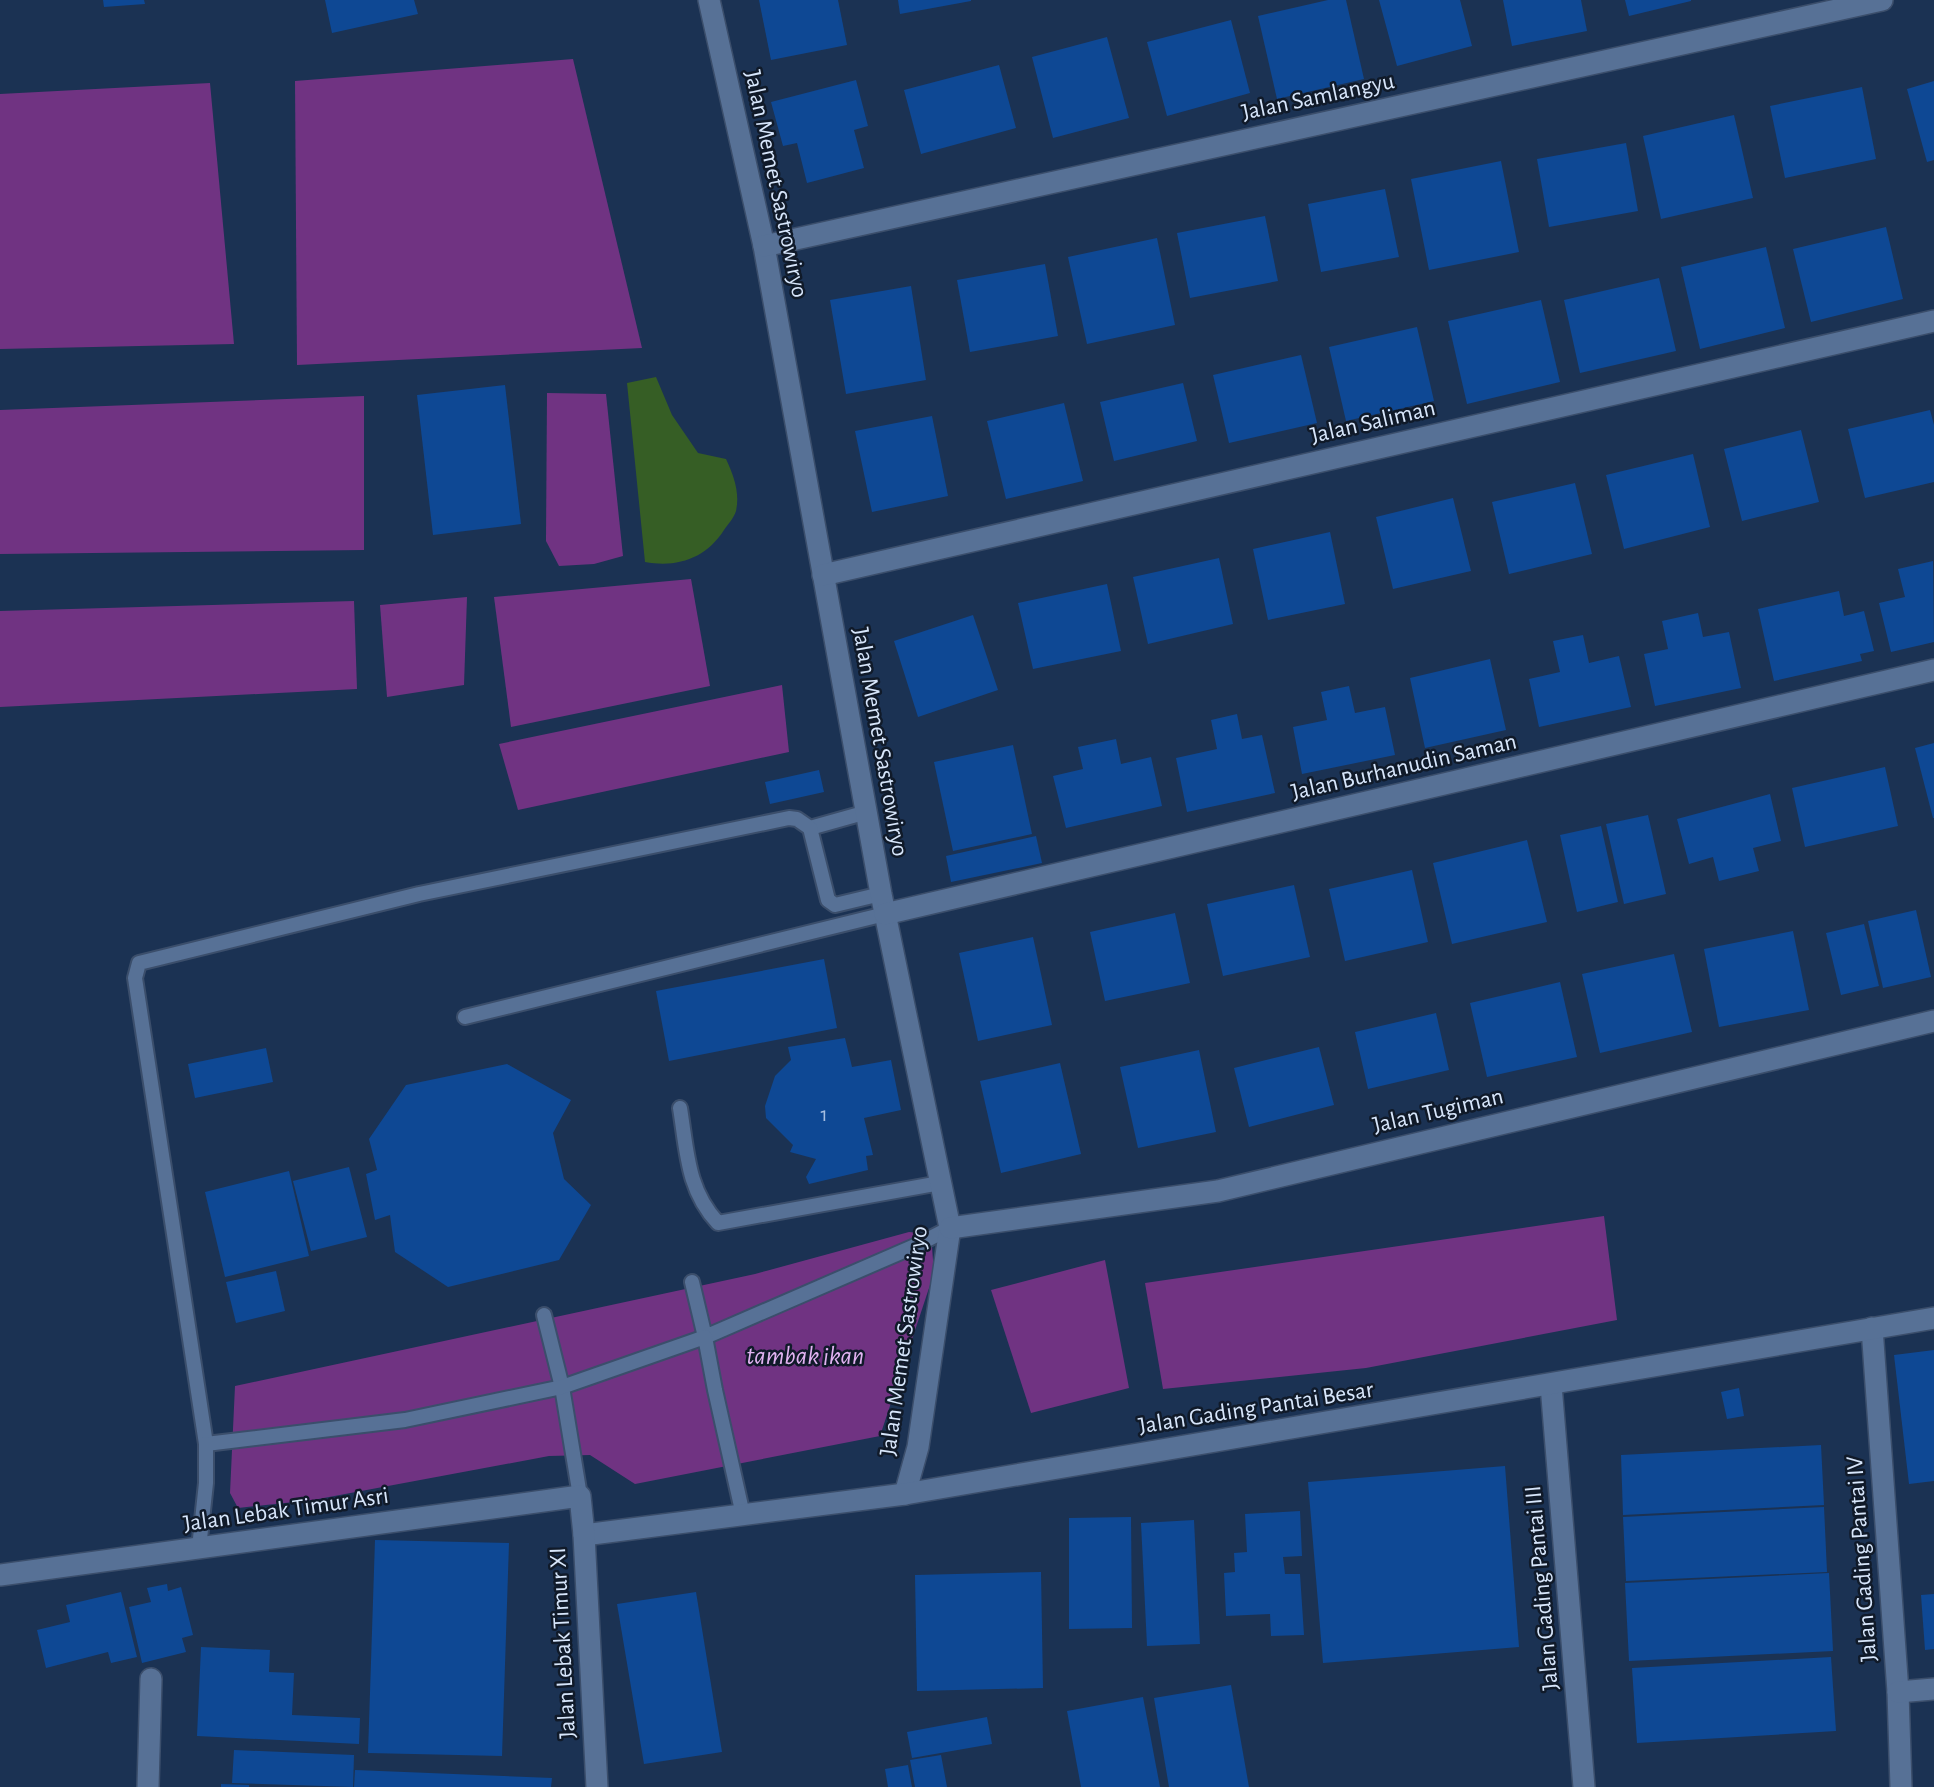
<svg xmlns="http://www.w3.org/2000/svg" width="1934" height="1787" viewBox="0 0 1934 1787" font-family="'Alegreya Sans',sans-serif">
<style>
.green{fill:#365e25}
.water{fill:#703382}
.building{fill:#0e4894}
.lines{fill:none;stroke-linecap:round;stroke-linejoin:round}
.service-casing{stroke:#3b4e6b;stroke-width:18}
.minor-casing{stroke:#3b4e6b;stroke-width:24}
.service{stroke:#577196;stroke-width:14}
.minor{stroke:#577196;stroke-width:21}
.labels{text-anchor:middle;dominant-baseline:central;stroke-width:5;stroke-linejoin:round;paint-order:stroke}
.number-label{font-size:21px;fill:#a5bee1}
.street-label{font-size:24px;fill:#d7e6fb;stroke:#101a29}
.water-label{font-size:26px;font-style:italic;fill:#e2b3f2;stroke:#101a29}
</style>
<rect width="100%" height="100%" fill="#1b3253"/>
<path class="green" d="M 656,377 L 672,415 L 698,453 L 726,459 C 734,476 740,493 736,511 C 734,518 728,524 724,530 C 706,558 678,568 645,562 L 627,383 Z"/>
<g class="water">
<polygon points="573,59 642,348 297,365 295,81"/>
<polygon points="210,83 234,344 0,349 0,94"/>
<polygon points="547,393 606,394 623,556 594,564 559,566 546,541"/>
<polygon points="364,396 364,550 0,554 0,410"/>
<polygon points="691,579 710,686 511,727 494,597"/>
<polygon points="467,597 464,685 387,697 380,605"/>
<polygon points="354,601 357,689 0,707 0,611"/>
<polygon points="782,685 789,752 518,810 499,744"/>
<polygon points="1604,1216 1617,1320 1366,1368 1163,1389 1145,1283"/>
<polygon points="909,1232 931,1234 934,1273 880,1436 635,1484 590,1455 549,1456 313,1500 238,1508 230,1493 235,1386 755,1274"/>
<polygon points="1105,1260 1129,1388 1031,1413 991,1290"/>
</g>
<g class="building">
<polygon points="103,0 144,0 145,4 104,7"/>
<polygon points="325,0 414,0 418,14 332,33"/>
<polygon points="759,0 838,0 847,45 771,60"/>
<polygon points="898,0 971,0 971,1 900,14"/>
<polygon points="1328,0 1346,0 1364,79 1277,99 1258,16"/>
<polygon points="1379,0 1460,0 1472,46 1397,66"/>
<polygon points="1503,0 1581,0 1587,31 1512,46"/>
<polygon points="1625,0 1691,0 1691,1 1629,16"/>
<polygon points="1231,20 1250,93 1167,116 1147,42"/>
<polygon points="1107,37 1129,118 1053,138 1032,57"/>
<polygon points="999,65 1016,128 921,154 904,90"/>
<polygon points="856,80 868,126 854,130 864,168 807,183 797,143 783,146 771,102"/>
<polygon points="1934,81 1934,160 1927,162 1907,89"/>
<polygon points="1862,87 1876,159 1785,178 1770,106"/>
<polygon points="1734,115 1753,198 1661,219 1643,136"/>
<polygon points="1626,143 1638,211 1549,227 1537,159"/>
<polygon points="1501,161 1519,252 1429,270 1411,179"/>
<polygon points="1385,189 1399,257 1321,272 1308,204"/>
<polygon points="1265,216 1278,281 1190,298 1177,233"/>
<polygon points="1886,227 1903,299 1811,322 1793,249"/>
<polygon points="1157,238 1175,325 1087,344 1068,257"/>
<polygon points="1766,247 1785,328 1700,349 1681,267"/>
<polygon points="1045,264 1058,336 970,352 957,280"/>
<polygon points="1659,278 1676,351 1580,373 1564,300"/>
<polygon points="911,286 926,380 846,394 830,300"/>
<polygon points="1541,300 1560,382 1467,404 1448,321"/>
<polygon points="1417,327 1434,401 1346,421 1329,347"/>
<polygon points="1301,355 1317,423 1229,443 1213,375"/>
<polygon points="1183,383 1197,441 1114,461 1100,402"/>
<polygon points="505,385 521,524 433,535 417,395"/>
<polygon points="1064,403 1083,481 1006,499 987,421"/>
<polygon points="1930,410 1934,425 1934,482 1865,498 1848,429"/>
<polygon points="932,416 948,496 872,512 855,431"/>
<polygon points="1801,430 1819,502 1742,521 1724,449"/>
<polygon points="1693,454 1710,527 1624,549 1606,475"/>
<polygon points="1575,483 1592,554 1509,574 1492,502"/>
<polygon points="1453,498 1471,571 1393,589 1376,517"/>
<polygon points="1330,532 1345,604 1268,620 1253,549"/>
<polygon points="1219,558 1233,624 1148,644 1133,577"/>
<polygon points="1933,561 1934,642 1891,652 1879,603 1905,597 1898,569"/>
<polygon points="1107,584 1121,651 1033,669 1018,603"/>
<polygon points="1839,591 1844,616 1864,611 1874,651 1860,654 1862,661 1774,681 1758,609"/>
<polygon points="1698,613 1703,637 1729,632 1741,688 1655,706 1644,654 1668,649 1662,621"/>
<polygon points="973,615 998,690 918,717 894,641"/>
<polygon points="1583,635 1589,663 1619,656 1631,707 1539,727 1529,679 1560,672 1553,641"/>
<polygon points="1490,659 1506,730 1425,748 1410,678"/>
<polygon points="1349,686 1355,713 1385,707 1395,755 1302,774 1293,727 1327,720 1321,692"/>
<polygon points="1237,714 1242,739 1262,735 1275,793 1187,812 1176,758 1217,749 1211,720"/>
<polygon points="1116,739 1121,764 1151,757 1162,806 1066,828 1053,776 1083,769 1078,747"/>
<polygon points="1934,743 1934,818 1933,818 1915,748"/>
<polygon points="1013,745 1032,834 953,851 934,762"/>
<polygon points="1885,767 1898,826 1805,847 1792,788"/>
<polygon points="819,770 824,792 770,804 765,782"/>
<polygon points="1770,794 1781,841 1753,848 1759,871 1719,881 1713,857 1689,864 1677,819"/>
<polygon points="1648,815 1666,894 1624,904 1606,824"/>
<polygon points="1601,826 1618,902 1577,912 1560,835"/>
<polygon points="1036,836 1042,863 951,882 946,856"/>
<polygon points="1527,840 1547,922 1452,944 1433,863"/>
<polygon points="1412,870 1428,942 1345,961 1329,889"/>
<polygon points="1294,885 1310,957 1223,976 1207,904"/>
<polygon points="1916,910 1931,977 1883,988 1868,921"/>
<polygon points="1175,913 1190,983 1105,1001 1090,932"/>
<polygon points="1864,924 1879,986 1841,995 1826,933"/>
<polygon points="1793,931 1809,1010 1719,1027 1704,949"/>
<polygon points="1033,937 1052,1025 978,1041 959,953"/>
<polygon points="1674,954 1692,1032 1600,1053 1582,974"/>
<polygon points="824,959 837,1028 669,1061 656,991"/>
<polygon points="1560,982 1577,1057 1487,1077 1470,1003"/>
<polygon points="1436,1013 1449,1070 1368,1089 1355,1032"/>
<polygon points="845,1038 852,1067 891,1060 901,1110 864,1118 873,1155 866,1156 868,1170 809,1184 806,1177 816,1159 790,1152 793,1145 766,1118 765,1106 775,1076 791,1060 788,1047"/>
<polygon points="1319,1047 1334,1105 1249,1127 1234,1068"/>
<polygon points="266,1048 273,1082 195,1098 188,1064"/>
<polygon points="1199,1050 1216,1132 1138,1148 1120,1067"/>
<polygon points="1060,1063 1081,1154 1001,1173 980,1081"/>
<polygon points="507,1064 571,1100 553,1133 564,1179 591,1205 559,1260 448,1287 395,1252 390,1215 375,1220 366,1174 377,1170 369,1139 406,1085"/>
<polygon points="349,1167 367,1237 311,1251 293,1181"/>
<polygon points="289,1171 309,1256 225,1277 205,1192"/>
<polygon points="276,1271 285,1311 236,1323 226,1282"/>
<polygon points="1934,1350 1934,1481 1909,1484 1894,1355"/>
<polygon points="1739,1388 1744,1416 1727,1419 1721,1392"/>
<polygon points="1821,1445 1824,1505 1623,1515 1621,1455"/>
<polygon points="1505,1466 1519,1647 1323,1663 1308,1482"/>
<polygon points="1824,1507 1827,1572 1626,1581 1623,1517"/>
<polygon points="1300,1511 1302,1556 1283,1557 1285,1574 1300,1574 1304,1635 1271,1636 1270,1614 1226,1616 1224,1573 1235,1572 1234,1553 1247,1552 1245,1514"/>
<polygon points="1131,1517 1132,1628 1069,1629 1069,1518"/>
<polygon points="1194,1520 1200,1644 1147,1646 1141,1523"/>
<polygon points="375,1540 509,1543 502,1756 368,1753"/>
<polygon points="1041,1572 1043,1688 917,1691 915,1575"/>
<polygon points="1829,1573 1833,1651 1629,1661 1625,1583"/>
<polygon points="167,1584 168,1591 181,1587 193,1635 182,1638 186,1652 142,1663 129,1607 151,1602 147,1588"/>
<polygon points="121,1592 137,1657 111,1663 108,1652 46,1668 37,1630 70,1622 66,1605"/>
<polygon points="696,1592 722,1752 644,1764 617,1604"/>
<polygon points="1934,1594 1934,1649 1925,1650 1921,1595"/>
<polygon points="201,1647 270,1650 269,1672 294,1673 292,1715 360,1718 359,1744 197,1736"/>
<polygon points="1831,1657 1836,1731 1637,1743 1632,1668"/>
<polygon points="1231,1685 1249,1787 1169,1787 1154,1698"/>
<polygon points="1143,1697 1160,1787 1081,1787 1067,1711"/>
<polygon points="987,1717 992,1744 912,1758 907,1732"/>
<polygon points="234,1750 354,1755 353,1787 232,1783"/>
<polygon points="941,1755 947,1787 915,1787 910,1760"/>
<polygon points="908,1765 912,1787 888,1787 885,1769"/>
<polygon points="355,1770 552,1778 551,1787 354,1787"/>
<polygon points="221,1784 249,1785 249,1787 221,1787"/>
</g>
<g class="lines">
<defs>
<g id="service">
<polyline points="810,828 867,812"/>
<polyline points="465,1017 885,914"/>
<path d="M 680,1108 C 687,1151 687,1190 718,1223 L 940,1183"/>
<polyline points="692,1282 705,1337 915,1246 950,1228"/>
<polyline points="544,1315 562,1387 580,1496"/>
<polyline points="743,1515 715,1390 705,1337 562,1387 405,1420 206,1444 135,978 139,963 419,894 789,818 797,819 810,828 828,900 835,905 881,894"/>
<polyline points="199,1548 206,1483 206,1444"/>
</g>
<g id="minor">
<polyline points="709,0 764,246 881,894 950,1228 918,1447 905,1494"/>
<polyline points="764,246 1882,0"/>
<polyline points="823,575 1934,321"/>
<polyline points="885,914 1934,670"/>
<polyline points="950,1228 1218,1191 1934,1021"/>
<polyline points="1872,1328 1898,1692 1901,1787"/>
<polyline points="1551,1385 1584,1787"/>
<polyline points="584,1535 905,1494 1934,1318"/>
<polyline points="0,1575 580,1496 584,1535 597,1787"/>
<polyline points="1898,1692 1934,1689"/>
<polyline points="148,1787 151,1679"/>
</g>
</defs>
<use href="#service" class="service-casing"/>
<use href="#minor" class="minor-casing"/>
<use href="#service" class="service"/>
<use href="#minor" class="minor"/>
</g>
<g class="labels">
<g class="number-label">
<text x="824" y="1114">1</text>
</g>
<g class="street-label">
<text transform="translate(1318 97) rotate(-12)">Jalan Samlangyu</text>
<text transform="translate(776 184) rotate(78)">Jalan Memet Sastrowiryo</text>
<text transform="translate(1373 422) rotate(-13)">Jalan Saliman</text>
<text transform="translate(880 742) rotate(80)">Jalan Memet Sastrowiryo</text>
<text transform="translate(1404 767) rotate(-13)">Jalan Burhanudin Saman</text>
<text transform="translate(1438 1111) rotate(-13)">Jalan Tugiman</text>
<text transform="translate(904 1341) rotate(-82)">Jalan Memet Sastrowiryo</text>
<text transform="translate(1256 1408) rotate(-9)">Jalan Gading Pantai Besar</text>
<text transform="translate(286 1510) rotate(-8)">Jalan Lebak Timur Asri</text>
<text transform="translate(1862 1559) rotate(-94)">Jalan Gading Pantai IV</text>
<text transform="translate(1542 1588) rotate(-95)">Jalan Gading Pantai III</text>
<text transform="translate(563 1643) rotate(-93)">Jalan Lebak Timur XI</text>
</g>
<g class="water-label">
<text x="805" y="1356">tambak ikan</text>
</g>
</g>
</svg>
